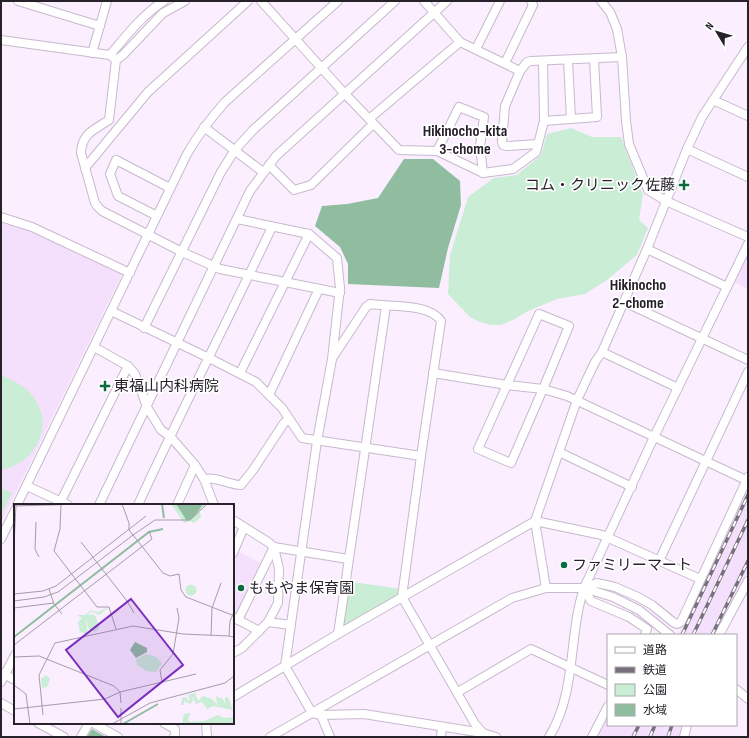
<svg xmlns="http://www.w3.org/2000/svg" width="749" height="738" viewBox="0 0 749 738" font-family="'Sofia Sans Condensed','Noto Sans JP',sans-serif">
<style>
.built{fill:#f4e0fc}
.green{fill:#caedd5}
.water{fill:#90bd9f}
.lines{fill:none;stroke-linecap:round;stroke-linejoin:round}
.minor-casing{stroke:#c8b9cd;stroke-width:10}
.minor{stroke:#fff;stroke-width:8}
.rail-casing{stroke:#78717c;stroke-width:3.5}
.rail{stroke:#fff;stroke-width:2;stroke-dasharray:6;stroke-linecap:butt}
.poi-dot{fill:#0d6a3e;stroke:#fff;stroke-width:1.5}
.labels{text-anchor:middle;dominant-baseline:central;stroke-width:3.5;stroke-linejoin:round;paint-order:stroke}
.poi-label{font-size:15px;fill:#27222a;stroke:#fff;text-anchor:start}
.neighbourhood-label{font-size:16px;font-weight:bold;fill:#27222a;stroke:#fff}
.inset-river{fill:none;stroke:#90bd9f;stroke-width:2}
.inset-road{fill:none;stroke:#a69caa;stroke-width:1}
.view{fill:#7b2cbf;fill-opacity:0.15;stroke:#7b2cbf;stroke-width:2}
.inset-edge{fill:none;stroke:#27222a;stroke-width:2}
</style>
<rect width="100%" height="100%" fill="#faeeff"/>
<g class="built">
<polygon points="1,222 32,232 122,274 1,523"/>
<polygon points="748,247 748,289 732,281"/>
<polygon points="748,487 748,572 716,635 678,635"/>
<polygon points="236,550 261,563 237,616 233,614 233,557"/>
<polygon points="608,716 608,725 682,725 679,737 597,737"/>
</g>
<g class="green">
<polygon points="571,128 592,137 621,137 643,195 639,220 648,228 637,255 607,280 585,294 557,299 528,311 515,319 501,325 491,325 480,322 470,317 448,294 450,255 468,197 494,178 517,175 541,155 547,134"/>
<path d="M 1,375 C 12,380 24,385 32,395 C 56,424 36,464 1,470 Z"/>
<polygon points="1,488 12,493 1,515"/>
<polygon points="346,581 402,589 401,596 339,632"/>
</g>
<g class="water">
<polygon points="404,159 433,159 460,181 461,205 448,248 439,288 348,284 348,264 340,247 315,226 322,206 347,204 378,198"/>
<polygon points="92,729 106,737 87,737"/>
</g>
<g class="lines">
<defs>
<g id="minor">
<polyline points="18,1 100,26"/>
<path d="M 185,1 L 163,13 L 123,55 L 116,60 L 109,120 C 94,130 82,133 81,153 L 95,203 L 98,207 L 102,211 L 182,252 L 220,269 L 340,293"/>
<polyline points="261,1 345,94 399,150 437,151 483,173 513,169 536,152 544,121 543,61"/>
<polyline points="424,1 460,42 520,71 527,62 531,61 622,57"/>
<polyline points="601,1 610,12 617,29 622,57 626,121 629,144 648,190 666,201 748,237"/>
<polyline points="1,40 110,55 116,60"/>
<polyline points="476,49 500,1"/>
<polyline points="92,53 107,1"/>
<path d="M 110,55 C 125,37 144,13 164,1"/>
<polyline points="568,60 571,119"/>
<polyline points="505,63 533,5 531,1"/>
<polyline points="520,71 505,106 502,142 503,145 507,146 538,144"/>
<polyline points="713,100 748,116"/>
<polyline points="369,119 460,42"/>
<polyline points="544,121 597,117 594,59"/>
<polyline points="204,127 263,172"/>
<polyline points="687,149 748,177"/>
<polyline points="437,151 459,107 484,117 480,146 483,173"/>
<polyline points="269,165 294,190 311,185 373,124"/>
<polyline points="85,168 148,92 248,1"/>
<polyline points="157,216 118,196 110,174 116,160 170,188"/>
<polyline points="1,217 32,227 130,273"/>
<polyline points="237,219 309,234 337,258 340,288 332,359 317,441 285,666 312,713 321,715 364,714 483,733 482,737"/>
<polyline points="647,249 727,287"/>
<polyline points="624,302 748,360"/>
<polyline points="111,311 209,358 256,382 282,408 302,438 421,456"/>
<polygon points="539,314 569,326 543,389 511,463 478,449"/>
<polyline points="144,328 221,172 235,150 253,130 395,1"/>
<polyline points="94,347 128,366 135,374 147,407 161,430 170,436 195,465 204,479 214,505"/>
<polyline points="602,352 678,388"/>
<path d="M 333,357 L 366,307 L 370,304 C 390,307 430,303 441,321 L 421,456 L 402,597 L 475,724 L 483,733 L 496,737"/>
<polyline points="240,373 309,234"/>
<polyline points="433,373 507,385 543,389 567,396 746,480"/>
<polyline points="269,395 319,289"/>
<polyline points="559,452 632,487"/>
<path d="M 204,479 C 216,476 229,485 241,485 L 253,470 L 284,423 L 288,419"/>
<polyline points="27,486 68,505"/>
<polyline points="61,501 128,366"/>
<path d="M 17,505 L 187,154 C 198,135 210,119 225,102 L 338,1"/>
<polyline points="99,505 250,191 276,156 447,1"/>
<path d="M 138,505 C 181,411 228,320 272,227"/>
<polyline points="177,505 195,465"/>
<polyline points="233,520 268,542 274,547 348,559"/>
<polyline points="1,539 15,510"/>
<polyline points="233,553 244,527"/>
<polyline points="659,561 748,372"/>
<polyline points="546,588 535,521 577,400 595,362 602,352 647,249 687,149 702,117 748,47"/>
<polyline points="233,617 259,631"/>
<polyline points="238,620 274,547"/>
<polyline points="268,622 291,625"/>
<polyline points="338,634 386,306"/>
<polyline points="645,635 647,629 629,617 591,601 584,588 597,583 615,587 638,597 652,605 673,622 677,624 681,622 748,477"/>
<polyline points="719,635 748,581"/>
<polyline points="233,653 242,648 268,622 278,603 279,569 274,547"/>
<polyline points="2,673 15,680"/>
<polyline points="1,682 15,655"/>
<polyline points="736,689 748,699"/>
<polyline points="458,692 531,649 608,685"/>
<polyline points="233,697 338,634 535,521 602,535 700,579"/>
<polyline points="1,703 15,711"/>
<polyline points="321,715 330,737"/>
<polyline points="38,723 64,737"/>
<polyline points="93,723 118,737"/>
<polyline points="164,723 175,729 175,734 174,737"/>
<polyline points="206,723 207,737"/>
<polyline points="81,737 89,723"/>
<polyline points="270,737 512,598 546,588 584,588 613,597 639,610 670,635"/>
<polyline points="441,737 442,727"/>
<path d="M 549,737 C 577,692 568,636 584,588 L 654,437 L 748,244"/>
<polyline points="592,737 608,706"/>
<polyline points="684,737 687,725"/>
</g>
</defs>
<use href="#minor" class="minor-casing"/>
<use href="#minor" class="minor"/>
<defs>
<g id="rail">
<polyline points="682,635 748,495"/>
<polyline points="693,635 748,520"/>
<polyline points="712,635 748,561"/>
<polyline points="633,737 639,725"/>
<polyline points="650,737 655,725"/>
<polyline points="668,737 672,725"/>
</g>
</defs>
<use href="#rail" class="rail-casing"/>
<use href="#rail" class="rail"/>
</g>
<g class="poi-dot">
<path d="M682 179h4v4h4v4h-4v4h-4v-4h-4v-4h4z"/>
<path d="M103 380h4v4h4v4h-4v4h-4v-4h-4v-4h4z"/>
<circle cx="564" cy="565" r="4"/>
<circle cx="241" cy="588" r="4"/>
</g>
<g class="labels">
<g class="poi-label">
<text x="675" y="185" text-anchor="end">コム・クリニック佐藤</text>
<text x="114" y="386">東福山内科病院</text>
<text x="572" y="565">ファミリーマート</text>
<text x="249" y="588">ももやま保育園</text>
</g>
<g class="neighbourhood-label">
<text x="465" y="131">Hikinocho-kita<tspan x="465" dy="18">3-chome</tspan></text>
<text x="638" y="285">Hikinocho<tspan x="638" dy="18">2-chome</tspan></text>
</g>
</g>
<g transform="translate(14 504)">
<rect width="220" height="220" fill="#faeeff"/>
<path d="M 157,0 L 192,0 L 186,7 L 187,13 L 180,19 L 176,17 L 170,19 ZM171.5 86a5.5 5.5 0 1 1 11 0a5.5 5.5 0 1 1-11 0ZM 95,103 L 85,111 L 78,107 L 73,111 L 79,110 L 82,113 L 85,124 L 82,128 L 75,126 L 72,114 L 74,130 L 66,128 L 64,118 L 68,114 L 63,111 L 71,111 L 77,106 L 84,108 ZM 132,150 L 143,153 L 148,160 L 142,168 L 132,167 L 123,161 L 122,155 ZM 32,171 L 36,175 L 33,183 L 28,184 L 27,175 ZM 181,189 L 184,197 L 189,192 L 198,195 L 203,201 L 202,192 L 209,195 L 211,200 L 211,193 L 214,193 L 219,206 L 199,202 L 193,205 L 188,198 L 182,200 L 178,192 L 179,197 L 176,200 L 170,197 L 170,201 L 167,201 L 168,194 L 171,193 L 176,198 L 174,191 ZM 177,209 L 174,214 L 175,218 L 190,217 L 204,211 L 210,214 L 220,213 L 220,220 L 168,220 L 170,210 Z" fill="#caedd5"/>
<path d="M 162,0 L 189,0 L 180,13 L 173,17 ZM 121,138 L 133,144 L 133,148 L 122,154 L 116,146 Z" fill="#90bd9f"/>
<path class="inset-river" d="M 148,0 L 150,14M 0,133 L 135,28 L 149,25M 109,220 L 144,200"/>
<path class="inset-road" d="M 193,0 L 176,16 L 141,16 L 119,31 L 149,69 L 156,72 L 165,70 L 167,86 L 172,93 L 218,111M 47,1 L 46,25 L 40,47 L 83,103 L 95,103 L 102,125M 0,2 L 69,0M 22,18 L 21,45 L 25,53M 67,38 L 113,97 L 120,109M 0,41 L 2,1M 35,85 L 40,100 L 48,110M 0,90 L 29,87 L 42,82 L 132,12M 0,97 L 30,93 L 44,88 L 119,31 L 115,26 L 115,19 L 108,0M 0,104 L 40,99M 220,108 L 216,117 L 215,132 L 220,133M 197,132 L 198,104 L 207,79M 0,141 L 138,35 L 135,27M 0,153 L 25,152 L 100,182 L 106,188 L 107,199M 148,178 L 146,166 L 159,150 L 165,114 L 163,104M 0,181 L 12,190 L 16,220M 0,205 L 91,195 L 106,188 L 182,170M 29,211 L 25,171 L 41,139 L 119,122 L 169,130 L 215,132M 98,220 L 136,199 L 211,179 L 220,172M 107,220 L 107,204"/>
<path class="view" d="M 117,95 L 169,161 L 104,213 L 52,146 Z"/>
<rect width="220" height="220" class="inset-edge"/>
</g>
<rect width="749" height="738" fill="none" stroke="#27222a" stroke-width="4"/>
<rect x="607" y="634" width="130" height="92" fill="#ffffff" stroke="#a9a7aa"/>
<rect x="615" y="647" width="20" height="6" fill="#ffffff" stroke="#a9a7aa"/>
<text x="643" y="654" font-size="12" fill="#27222a">道路</text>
<rect x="615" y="667" width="20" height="6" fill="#78717c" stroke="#a9a7aa"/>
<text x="643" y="674" font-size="12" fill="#27222a">鉄道</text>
<rect x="615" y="684" width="20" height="12" fill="#caedd5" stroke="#a9a7aa"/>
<text x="643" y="694" font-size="12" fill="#27222a">公園</text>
<rect x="615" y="704" width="20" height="12" fill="#90bd9f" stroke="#a9a7aa"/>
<text x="643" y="714" font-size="12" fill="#27222a">水域</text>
<g transform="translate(717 32) rotate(308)" stroke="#ffffff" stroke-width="3" paint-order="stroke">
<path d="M0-3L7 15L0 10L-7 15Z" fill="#27222a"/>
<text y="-6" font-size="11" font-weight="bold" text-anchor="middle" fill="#27222a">N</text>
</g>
</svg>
